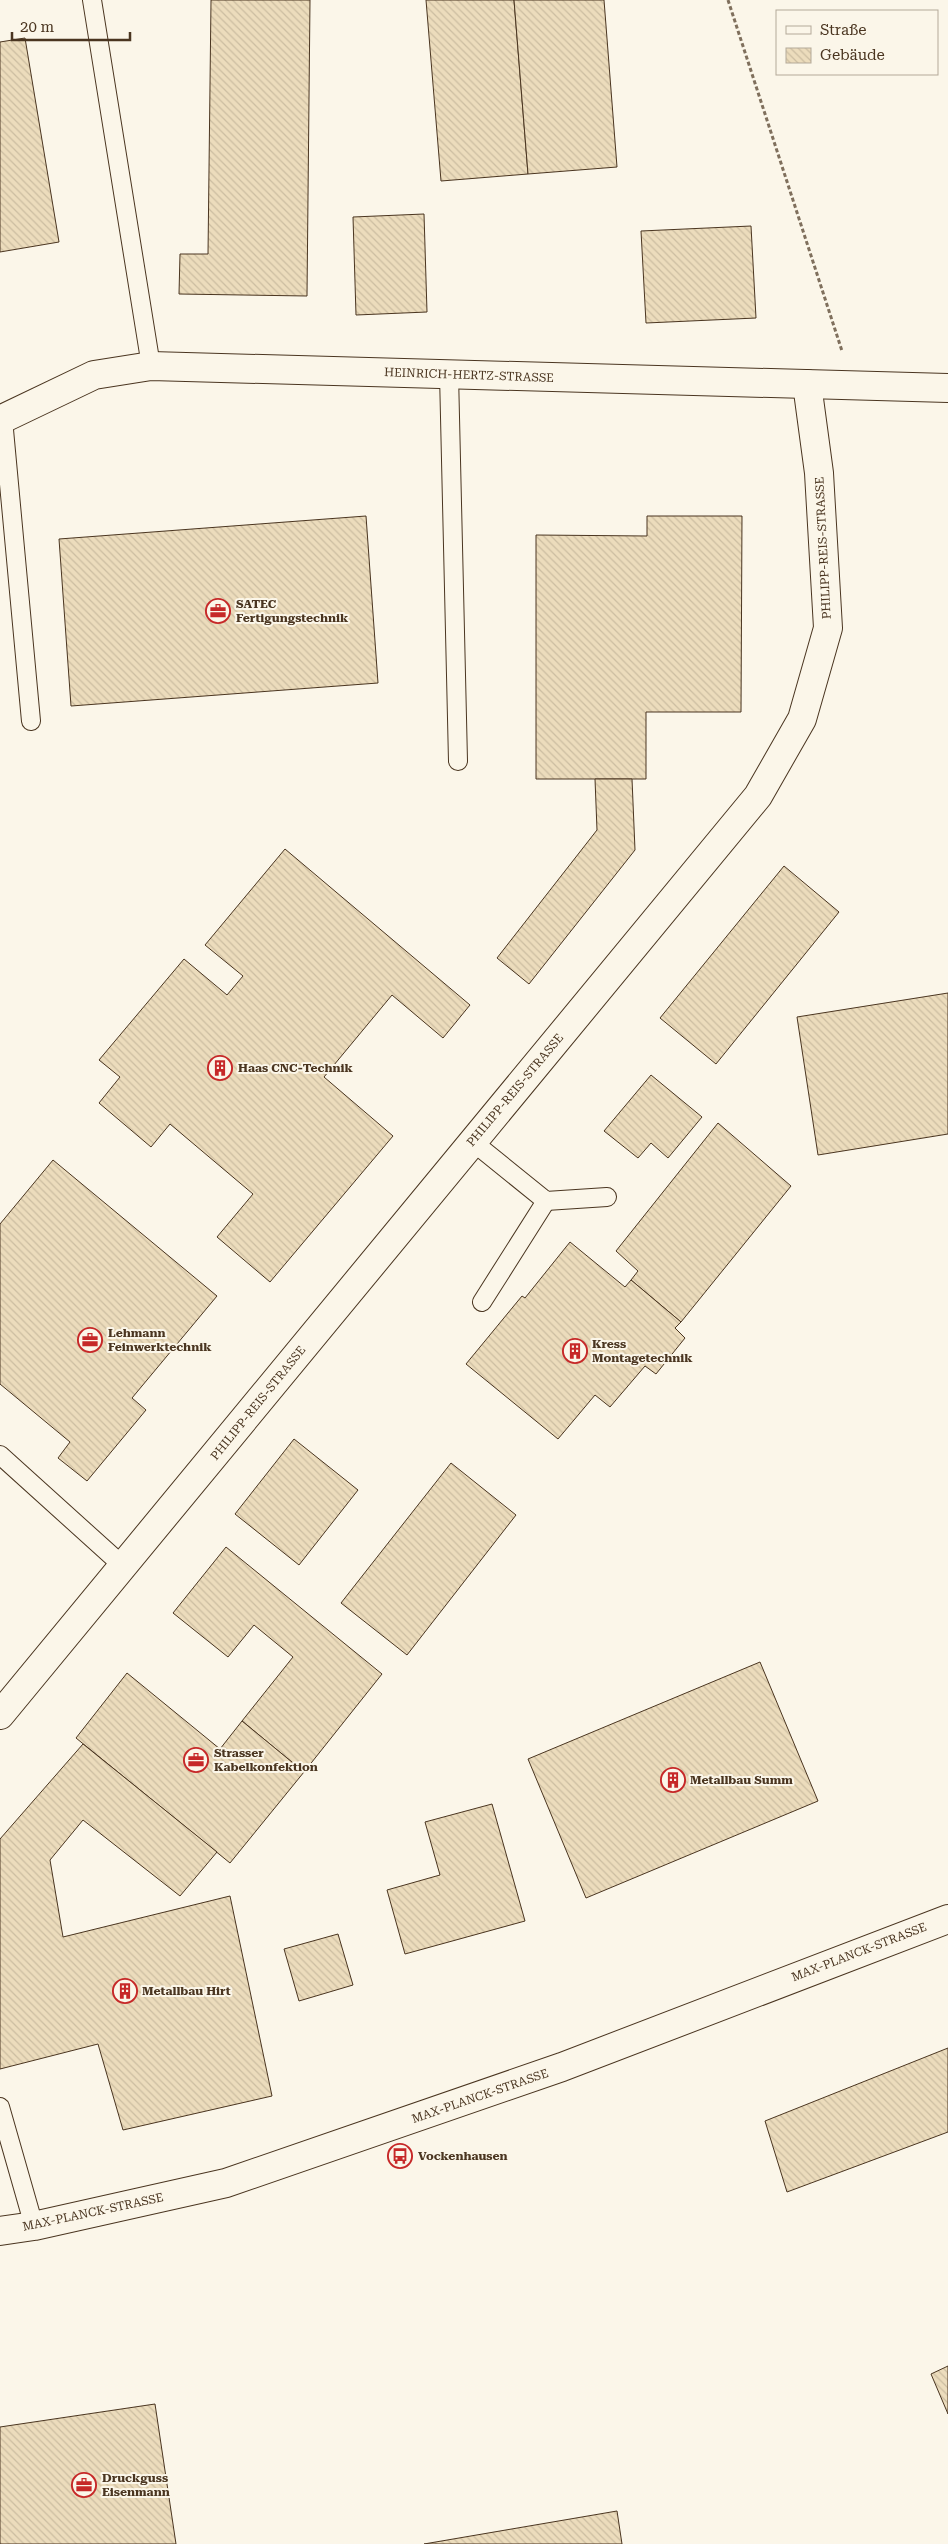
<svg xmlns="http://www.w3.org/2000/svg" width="948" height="2544" viewBox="0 0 948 2544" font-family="'Roboto Serif',serif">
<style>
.building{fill:url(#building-back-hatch);stroke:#4a3520}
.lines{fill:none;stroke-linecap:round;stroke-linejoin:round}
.service-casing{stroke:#4a3520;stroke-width:20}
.minor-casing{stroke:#4a3520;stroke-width:30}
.path{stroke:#7f6f5c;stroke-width:3;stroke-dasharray:4 2.5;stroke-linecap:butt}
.service{stroke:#fbf6e9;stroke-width:18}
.minor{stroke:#fbf6e9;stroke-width:28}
.labels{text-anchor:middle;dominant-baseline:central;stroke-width:4;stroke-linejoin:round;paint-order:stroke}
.street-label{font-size:12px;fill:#4a3520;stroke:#fbf6e9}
.poi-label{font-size:12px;font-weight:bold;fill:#4a3520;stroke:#fbf6e9;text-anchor:start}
</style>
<defs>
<pattern id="building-back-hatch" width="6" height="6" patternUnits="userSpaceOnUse" patternTransform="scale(1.25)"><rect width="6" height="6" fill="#ecdcbc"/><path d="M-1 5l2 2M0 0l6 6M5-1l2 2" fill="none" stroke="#ccbda1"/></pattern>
</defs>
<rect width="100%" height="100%" fill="#fbf6e9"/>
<g class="building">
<polygon points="211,0 310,0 307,296 179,294 180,254 208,254"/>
<polygon points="426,0 514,0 528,174 441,181"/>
<polygon points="514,0 604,0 617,167 528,174"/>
<polygon points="25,38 59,242 0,252 0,42"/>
<polygon points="424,214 427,312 356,315 353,217"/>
<polygon points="751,226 756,318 646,323 641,231"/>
<polygon points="366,516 378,683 71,706 59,539"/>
<polygon points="647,516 742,516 741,712 646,712 646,779 536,779 536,535 647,536"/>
<polygon points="595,779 632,779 635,850 529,984 497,958 597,830"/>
<polygon points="285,849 470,1005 443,1038 392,995 324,1077 393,1136 270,1282 217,1237 253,1194 170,1124 151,1147 99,1103 120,1077 99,1060 184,959 227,995 243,976 205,945"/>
<polygon points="784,866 839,912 716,1064 660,1018"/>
<polygon points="948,993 948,1134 818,1155 797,1017"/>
<polygon points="651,1075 702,1117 668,1158 651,1143 638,1158 604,1131"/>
<polygon points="718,1123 791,1186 681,1322 631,1280 638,1271 616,1251"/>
<polygon points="53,1160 217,1296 132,1398 146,1410 87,1481 58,1458 70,1442 0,1384 0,1224"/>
<polygon points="570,1242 625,1287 631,1280 681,1322 675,1328 685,1338 656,1374 645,1366 610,1407 595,1395 558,1439 466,1364 522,1296 525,1298"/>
<polygon points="294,1439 358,1490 299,1565 235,1514"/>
<polygon points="451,1463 516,1515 407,1655 341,1603"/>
<polygon points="226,1547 382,1674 304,1772 242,1721 293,1657 254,1625 228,1657 173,1613"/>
<polygon points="760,1662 818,1801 586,1898 528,1759"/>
<polygon points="127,1673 220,1749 242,1721 304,1772 230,1863 76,1738"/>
<polygon points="83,1744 217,1852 180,1896 83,1820 50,1860 63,1937 230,1896 272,2096 123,2130 98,2044 0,2069 0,1839"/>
<polygon points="492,1804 525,1921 405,1954 387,1890 440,1875 425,1822"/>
<polygon points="338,1934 353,1985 299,2001 284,1949"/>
<polygon points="948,2048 948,2132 787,2192 765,2121"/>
<polygon points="948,2366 948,2414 931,2374"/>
<polygon points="155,2404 176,2544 0,2544 0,2427"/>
<polygon points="617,2511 622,2544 424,2544"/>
</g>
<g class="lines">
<defs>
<g id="service">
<polyline points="92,0 151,366"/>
<polyline points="449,374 458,761"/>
<polyline points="0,414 3,419 31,721"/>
<polyline points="473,1142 546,1201 607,1197"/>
<polyline points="482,1302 546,1201"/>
<polyline points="0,1455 123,1566"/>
<polyline points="0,2107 34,2226"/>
</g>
<g id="minor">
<polyline points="0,420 94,375 151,366 948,388"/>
<polyline points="0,1715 758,796 802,719 828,628 819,473 807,384"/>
<polyline points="0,2231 34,2226 226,2183 562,2067 948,1919"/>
</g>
</defs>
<use href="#service" class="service-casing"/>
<use href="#minor" class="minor-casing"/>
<polyline class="path" points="728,0 842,351"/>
<use href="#service" class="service"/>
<use href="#minor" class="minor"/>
</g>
<defs>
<symbol id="office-ring" viewBox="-11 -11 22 22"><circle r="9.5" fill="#fbf6e9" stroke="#c62828" stroke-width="1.5"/><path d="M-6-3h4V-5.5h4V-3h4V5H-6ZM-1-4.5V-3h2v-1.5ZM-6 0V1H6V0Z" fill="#c62828"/></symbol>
<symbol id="building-ring" viewBox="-11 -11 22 22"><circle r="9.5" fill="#fbf6e9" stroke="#c62828" stroke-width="1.5"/><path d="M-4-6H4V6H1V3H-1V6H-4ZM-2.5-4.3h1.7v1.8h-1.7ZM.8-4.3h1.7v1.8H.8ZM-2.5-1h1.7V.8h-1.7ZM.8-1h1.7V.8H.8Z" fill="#c62828"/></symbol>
<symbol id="bus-ring" viewBox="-11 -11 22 22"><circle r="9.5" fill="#fbf6e9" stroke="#c62828" stroke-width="1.5"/><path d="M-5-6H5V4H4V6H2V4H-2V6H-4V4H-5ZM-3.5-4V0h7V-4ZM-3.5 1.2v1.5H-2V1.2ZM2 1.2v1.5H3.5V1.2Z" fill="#c62828"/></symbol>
</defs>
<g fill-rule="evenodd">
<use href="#office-ring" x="204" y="597" width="28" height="28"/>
<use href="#building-ring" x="206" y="1054" width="28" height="28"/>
<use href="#office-ring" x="76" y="1326" width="28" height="28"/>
<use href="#building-ring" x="561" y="1337" width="28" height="28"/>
<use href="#office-ring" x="182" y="1746" width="28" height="28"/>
<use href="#building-ring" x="659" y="1766" width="28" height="28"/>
<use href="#building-ring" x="111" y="1977" width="28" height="28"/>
<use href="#bus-ring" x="386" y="2142" width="28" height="28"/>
<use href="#office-ring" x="70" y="2471" width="28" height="28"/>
</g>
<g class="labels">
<g class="street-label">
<text transform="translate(469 375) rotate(2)">HEINRICH-HERTZ-STRASSE</text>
<text transform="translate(823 548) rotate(-93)">PHILIPP-REIS-STRASSE</text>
<text transform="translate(515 1090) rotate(-50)">PHILIPP-REIS-STRASSE</text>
<text transform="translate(258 1403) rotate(-51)">PHILIPP-REIS-STRASSE</text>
<text transform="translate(859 1952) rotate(-21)">MAX-PLANCK-STRASSE</text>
<text transform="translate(480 2096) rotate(-19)">MAX-PLANCK-STRASSE</text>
<text transform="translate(93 2212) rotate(-12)">MAX-PLANCK-STRASSE</text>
</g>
<g class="poi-label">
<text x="236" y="604">SATEC<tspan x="236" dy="14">Fertigungstechnik</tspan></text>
<text x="238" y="1068">Haas CNC-Technik</text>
<text x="108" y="1333">Lehmann<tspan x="108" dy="14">Feinwerktechnik</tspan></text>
<text x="592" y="1344">Kress<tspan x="592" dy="14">Montagetechnik</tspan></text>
<text x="214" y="1753">Strasser<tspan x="214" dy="14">Kabelkonfektion</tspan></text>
<text x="690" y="1780">Metallbau Summ</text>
<text x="142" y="1991">Metallbau Hirt</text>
<text x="418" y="2156">Vockenhausen</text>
<text x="102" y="2478">Druckguss<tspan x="102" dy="14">Eisenmann</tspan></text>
</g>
</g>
<rect x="776" y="10" width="162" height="65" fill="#fbf6e9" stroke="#b4a999"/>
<rect x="786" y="26" width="25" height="8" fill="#fbf6e9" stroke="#b4a999"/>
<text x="820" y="35" font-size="15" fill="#4a3520">Straße</text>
<rect x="786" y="48" width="25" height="15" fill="url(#building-back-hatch)" stroke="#b4a999"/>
<text x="820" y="60" font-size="15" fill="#4a3520">Gebäude</text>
<path d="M12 32v8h118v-8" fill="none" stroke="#4a3520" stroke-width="2.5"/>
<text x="20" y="32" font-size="15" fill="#4a3520" stroke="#fbf6e9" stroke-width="4" paint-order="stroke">20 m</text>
</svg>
